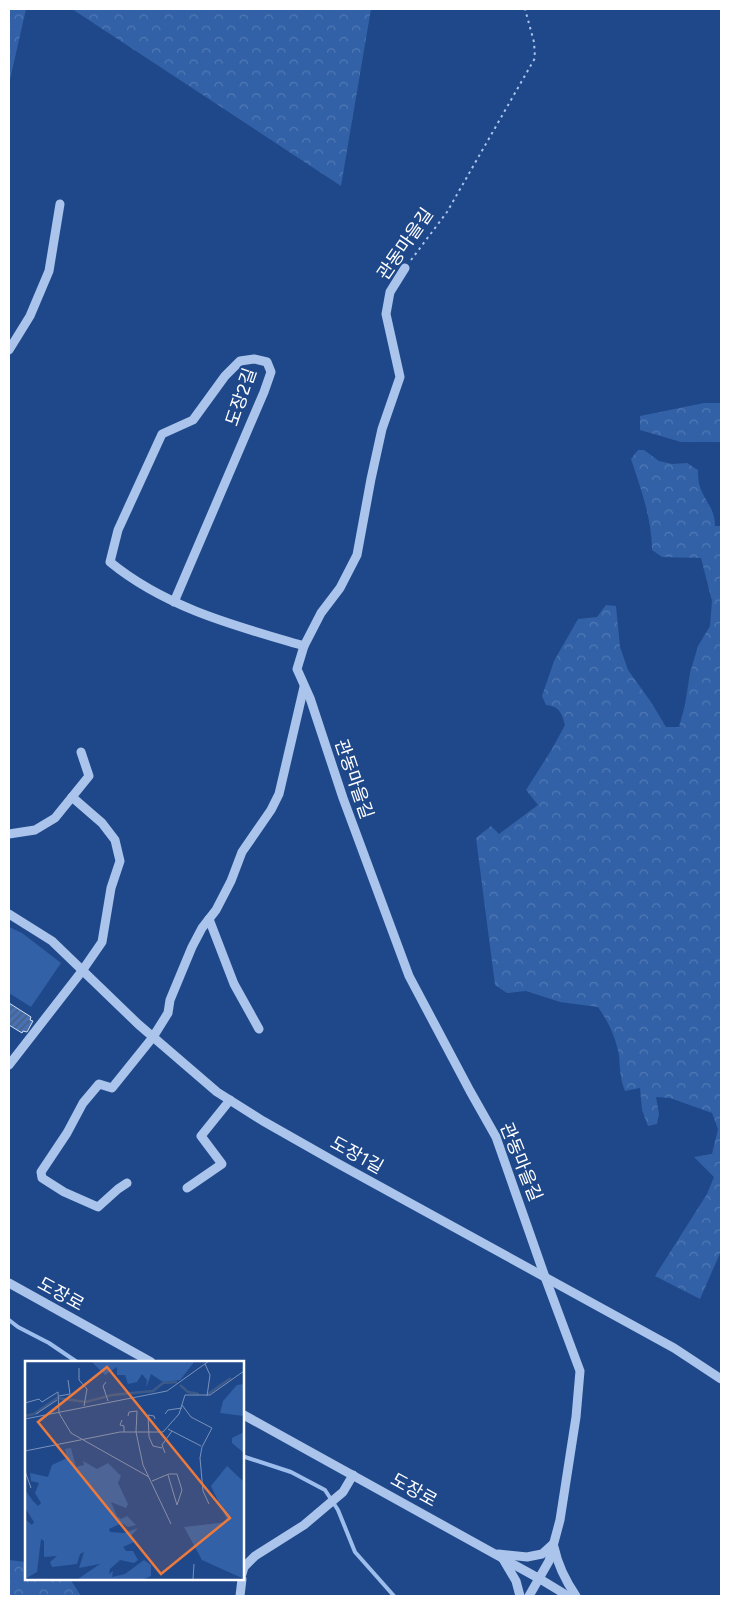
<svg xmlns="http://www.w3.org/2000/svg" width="730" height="1605" viewBox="0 0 730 1605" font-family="Figtree,'Noto Sans KR',sans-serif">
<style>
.forest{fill:url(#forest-crowns)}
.pitch{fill:#3261a7}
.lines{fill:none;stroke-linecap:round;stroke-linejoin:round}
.stream{stroke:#9dbeed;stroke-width:4}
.building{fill:url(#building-hatch);stroke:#cfe0f8}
.path{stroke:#aac4eb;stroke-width:2;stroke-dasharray:2.5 4;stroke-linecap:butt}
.minor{stroke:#aac4eb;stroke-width:9}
.labels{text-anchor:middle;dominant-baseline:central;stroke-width:4;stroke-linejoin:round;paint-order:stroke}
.street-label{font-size:18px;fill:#fff;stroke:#1f488a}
.inset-river{fill:none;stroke:#3c5a89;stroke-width:2.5}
.inset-road{fill:none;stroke:#7991b9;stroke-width:1}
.view{fill:#ed7a3d;fill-opacity:0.15;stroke:#ed7a3d;stroke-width:2.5}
.inset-edge{fill:none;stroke:#fff;stroke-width:2.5}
</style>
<defs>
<pattern id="forest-crowns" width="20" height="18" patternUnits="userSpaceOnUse" patternTransform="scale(1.25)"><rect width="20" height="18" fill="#3261a7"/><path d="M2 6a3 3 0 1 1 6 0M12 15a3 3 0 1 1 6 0" fill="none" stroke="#5179b4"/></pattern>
<pattern id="building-hatch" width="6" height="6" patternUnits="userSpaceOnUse" patternTransform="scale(1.25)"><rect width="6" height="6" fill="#4771b2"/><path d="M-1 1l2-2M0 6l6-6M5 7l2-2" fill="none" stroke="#4a5d7a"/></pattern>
</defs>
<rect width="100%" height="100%" fill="#1f488a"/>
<g class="forest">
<polygon points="9,9 26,9 9,84"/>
<polygon points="72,9 371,9 341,186"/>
<polygon points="704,403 721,403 721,442 681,442 640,430 640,416"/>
<path d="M 638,450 L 644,450 L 659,461 L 672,464 L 687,463 L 698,470 C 698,475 698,482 700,487 C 705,502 715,508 715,526 L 721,526 L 721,1251 L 700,1299 L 655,1276 L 707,1194 L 714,1177 L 694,1157 L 712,1154 L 718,1129 L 712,1113 L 670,1098 L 656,1097 L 659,1114 L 657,1124 L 648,1126 L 642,1110 L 640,1088 L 625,1091 C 620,1079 620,1068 619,1055 C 616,1038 608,1021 598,1007 L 560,1002 L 526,991 L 507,993 L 495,985 L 476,838 L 491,826 L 499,834 L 538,805 L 526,790 L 552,749 L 565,725 C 562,713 559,706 546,705 L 542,696 L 554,661 L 578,619 L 597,617 L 606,605 L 616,606 L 620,647 L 628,670 L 651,702 L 666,727 L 679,727 L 685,705 L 690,673 L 698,646 L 710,626 L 712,601 L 701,558 L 662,557 L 652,550 C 652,519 641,489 631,459 Z"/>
<polygon points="9,1560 26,1562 26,1579 70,1579 81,1596 9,1596"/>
</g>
<polygon class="pitch" points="9,927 22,933 61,963 31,1007 9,993"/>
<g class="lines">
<g class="stream">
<polyline points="9,1320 18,1327 49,1343 77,1362"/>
<polyline points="242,1456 291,1472 325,1490 338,1510 355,1552 394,1596"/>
</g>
</g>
<polygon class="building" points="9,1003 31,1017 30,1020 33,1021 27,1032 23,1031 22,1033 9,1025"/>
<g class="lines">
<polyline class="path" points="411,260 447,212 535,58 534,42 525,9"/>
<g class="minor">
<polyline points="405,268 390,292 386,314 400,377 382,429 371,479 357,555 340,588 321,613 304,646 297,669 310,698 343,798 409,976 470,1091 496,1137 545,1277 580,1371 576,1417 560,1520 549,1561 529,1596"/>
<polyline points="9,350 30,316 49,271 60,204"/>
<path d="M 174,602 L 264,392 L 271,372 L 267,362 L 254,359 L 240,361 L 225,376 L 193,420 L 162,434 L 118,530 L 110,562 C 166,608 236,626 304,646"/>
<polyline points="9,834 35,830 55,818 89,776 81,752"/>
<polyline points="9,914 52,941 138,1024 217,1092 263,1121 337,1163 674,1348 721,1379"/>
<polyline points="209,919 234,984 259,1029"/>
<polyline points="9,1065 82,971 102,942 111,888 120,861 115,840 102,823 72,797"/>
<polyline points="127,1183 118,1189 98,1207 64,1192 42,1178 41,1172 67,1133 83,1103 99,1084 112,1088 153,1037 168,1013 170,1000 192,947 202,928 216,910 231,881 242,852 271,810 279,794 304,687"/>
<polyline points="187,1188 222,1164 201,1136 230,1100"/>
<polyline points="9,1283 151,1362"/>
<polyline points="242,1414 540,1579 568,1596"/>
<path d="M 554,1547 C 558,1566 565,1580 576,1596"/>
<polyline points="498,1554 527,1557 542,1554 553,1544"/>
<polyline points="503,1559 516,1581 520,1596"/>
<polyline points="242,1574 244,1567 255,1556 304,1525 343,1492 353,1475"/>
<polyline points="240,1596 242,1579"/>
</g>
</g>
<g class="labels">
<g class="street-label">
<text transform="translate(405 244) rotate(-55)">관동마을길</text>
<text transform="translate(241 397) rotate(-71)">도장2길</text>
<text transform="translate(354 779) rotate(71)">관동마을길</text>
<text transform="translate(357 1155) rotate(29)">도장1길</text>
<text transform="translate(521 1162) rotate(68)">관동마을길</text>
<text transform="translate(61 1294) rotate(29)">도장로</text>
<text transform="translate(414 1490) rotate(29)">도장로</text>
</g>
</g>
<g transform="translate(25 1361)">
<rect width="219" height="219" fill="#1f488a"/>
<path d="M 66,0 L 170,0 L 155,19 L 138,21 L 126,13 L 121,27 L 122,19 L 117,13 L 112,21 L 103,23 L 100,14 L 92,14 L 92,6 L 80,14 ZM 219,23 L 219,55 L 195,52 L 198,40 L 212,24 ZM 219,71 L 219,92 L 207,82 L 207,77 ZM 46,87 L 51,106 L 59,104 L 58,100 L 72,108 L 83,102 L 96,115 L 93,122 L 103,143 L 101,147 L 86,141 L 92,155 L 96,158 L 102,155 L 111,164 L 103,166 L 97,162 L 84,168 L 85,171 L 99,172 L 113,167 L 106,175 L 109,181 L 98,186 L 101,190 L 108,190 L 113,199 L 109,202 L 95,199 L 85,208 L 84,213 L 88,210 L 87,216 L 100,213 L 119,199 L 126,204 L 126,215 L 119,218 L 53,218 L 75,203 L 54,207 L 59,191 L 55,193 L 52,203 L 27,206 L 25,201 L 32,195 L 19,196 L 19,180 L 16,178 L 12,211 L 0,218 L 0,158 L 7,164 L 9,161 L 0,147 L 0,129 L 8,140 L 13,145 L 16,142 L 10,132 L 14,122 L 6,120 L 5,112 L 23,116 L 27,104 L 42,97 L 40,88 ZM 202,105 L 219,121 L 219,218 L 177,199 L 159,166 L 203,161 L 186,125 Z" fill="#3261a7"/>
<path class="inset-river" d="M 155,24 L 163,31 L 174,33M 183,33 L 206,17M 0,55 L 9,53 L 32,37 L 61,41 L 87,34 L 128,30 L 138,22 L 152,21"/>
<path class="inset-road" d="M 180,3 L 185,14 L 182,35M 54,7 L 54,19 L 62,28 L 59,45M 81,21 L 78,25 L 83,40M 34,35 L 45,33 L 43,19M 0,42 L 14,38 L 17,41 L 33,31 L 34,52 L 46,72 L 124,116M 157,44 L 166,56 L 187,67 L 177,86 L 175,97 L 178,130 L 184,143M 11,53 L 32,39M 140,53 L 143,49 L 157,47M 103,55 L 104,51 L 112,50 L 111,71 L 118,104 L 146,163M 0,58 L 142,30 L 184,0M 130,58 L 129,55 L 123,54 L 124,76 L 128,85 L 137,87M 97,59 L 95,64 L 99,65 L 99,71M 143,68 L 176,85M 0,90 L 95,71 L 138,71 L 154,53 L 160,34 L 185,34 L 219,10M 140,92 L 137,84 L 147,70M 0,110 L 6,127M 127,120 L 139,115 L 144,113 L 152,113 L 157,129 L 152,144 L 143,114M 168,218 L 169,203"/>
<path class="view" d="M 82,6 L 205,157 L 136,213 L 13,61 Z"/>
<rect width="219" height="219" class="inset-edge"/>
</g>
<rect width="730" height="1605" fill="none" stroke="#ffffff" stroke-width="20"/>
</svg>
